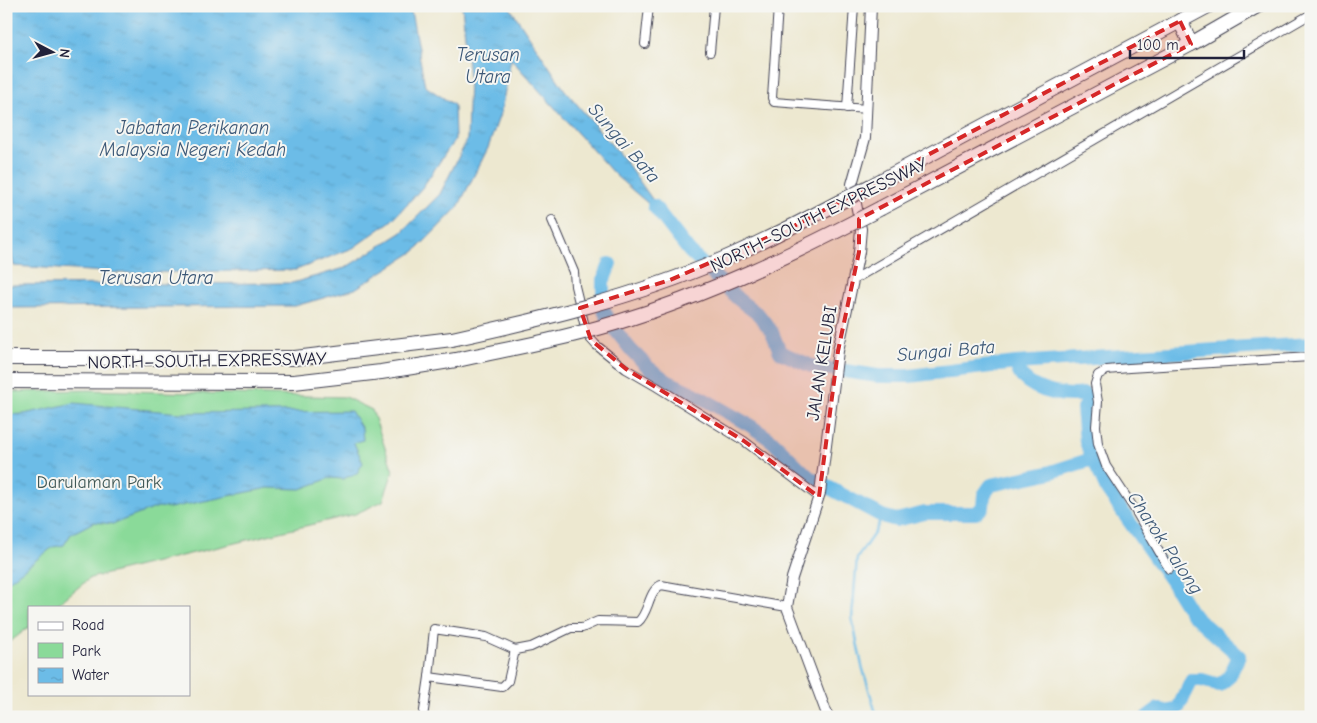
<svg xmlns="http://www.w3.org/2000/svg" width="1317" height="723" viewBox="0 0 1317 723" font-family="'Comic Neue',sans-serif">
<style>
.park{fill:#8ada99;stroke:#567e6a}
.water{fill:url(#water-ripples);stroke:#476f91}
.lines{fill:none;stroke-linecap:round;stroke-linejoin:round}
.stream{stroke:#6cbce7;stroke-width:2.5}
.river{stroke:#6cbce7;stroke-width:14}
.street-casing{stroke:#404051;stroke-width:10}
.secondary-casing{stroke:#404051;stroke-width:12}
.highway-casing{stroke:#404051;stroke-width:16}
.street{stroke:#fff;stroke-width:8}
.secondary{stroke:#fff;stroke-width:10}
.highway{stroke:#fff;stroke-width:14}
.highway-bridge-casing{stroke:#404051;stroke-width:16;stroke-linecap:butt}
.highway-bridge{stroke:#fff;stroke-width:14}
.marked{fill:#d62828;fill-opacity:0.2;stroke:#d62828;stroke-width:4;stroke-dasharray:10 6;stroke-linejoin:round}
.labels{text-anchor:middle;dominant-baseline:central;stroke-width:4;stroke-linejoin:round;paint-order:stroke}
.street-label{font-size:18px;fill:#22223b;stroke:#f6f6f2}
.park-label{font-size:18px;fill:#415957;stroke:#f6f6f2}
.water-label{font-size:19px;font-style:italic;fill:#3c5877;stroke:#f6f6f2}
</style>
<defs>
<pattern id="water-ripples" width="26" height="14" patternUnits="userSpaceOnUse" patternTransform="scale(1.25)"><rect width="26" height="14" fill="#6cbce7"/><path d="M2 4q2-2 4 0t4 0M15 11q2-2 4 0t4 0" fill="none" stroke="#5da1c7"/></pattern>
</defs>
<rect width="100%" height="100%" fill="#f6f6f2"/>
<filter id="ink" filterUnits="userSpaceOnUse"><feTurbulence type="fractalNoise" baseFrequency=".02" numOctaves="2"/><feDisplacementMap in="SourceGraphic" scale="10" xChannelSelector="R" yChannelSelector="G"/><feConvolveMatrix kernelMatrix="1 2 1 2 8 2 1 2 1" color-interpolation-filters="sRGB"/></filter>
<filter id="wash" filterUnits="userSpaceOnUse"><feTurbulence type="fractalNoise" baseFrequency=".0096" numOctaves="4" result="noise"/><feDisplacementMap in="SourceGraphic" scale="20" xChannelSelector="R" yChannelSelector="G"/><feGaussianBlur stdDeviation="1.12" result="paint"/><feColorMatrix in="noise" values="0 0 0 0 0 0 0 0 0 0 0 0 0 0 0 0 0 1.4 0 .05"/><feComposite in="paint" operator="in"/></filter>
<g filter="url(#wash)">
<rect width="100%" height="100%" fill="#ede8d0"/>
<polygon class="park" points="88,390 345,397 372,410 393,471 383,501 355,514 90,578 54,607 29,607 29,627 6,645 6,392"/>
<g class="water">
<polygon points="6,6 410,6 425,86 454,105 455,139 422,188 391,221 353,248 296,270 120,273 14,266 6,225"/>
<polygon points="462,6 509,6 564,89 626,162 666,219 615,175 511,59 501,111 488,148 458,207 415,251 355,289 295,306 6,308 6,285 292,283 345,268 401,233 440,194 467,140 469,77"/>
<polygon points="74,403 180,413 351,411 362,429 363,440 354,443 363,463 357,473 343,479 330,478 301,489 268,488 170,508 158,507 113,524 94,522 71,534 64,545 53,547 6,583 6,415 24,414"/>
</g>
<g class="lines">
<polyline class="stream" points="877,717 862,666 852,618 857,558 875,532 882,516"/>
<g class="river">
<polyline points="654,206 689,251 738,299 759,315 772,332 780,352 811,366 878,376 909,376 1016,363 1311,344"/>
<polyline points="610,264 603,282 603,309 612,326 631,350 649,368 667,381 693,393 751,426 771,440 809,477 882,516 896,520 925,513 976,513 983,507 984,495 991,485 1048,473 1092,459"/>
<path d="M 1016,363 C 1017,367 1019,374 1022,377 C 1038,393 1065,397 1085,394 L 1090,401 L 1083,408 L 1086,442 L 1107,490 L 1172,582 L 1191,613 L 1239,656 L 1229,677 L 1219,685 L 1202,680 L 1192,680 L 1178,708 L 1167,712 L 1158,709 L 1147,717"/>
</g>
</g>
</g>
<g filter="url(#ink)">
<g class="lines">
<defs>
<g id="street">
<polyline points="778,6 772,98 774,102 867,109"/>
<polyline points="645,44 649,6"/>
<polyline points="710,52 714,6"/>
<polyline points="847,108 854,6"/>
<polyline points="552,220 574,272 575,286 587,335 596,345 626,369 657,387 744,441 819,497"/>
<polyline points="853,280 1311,14"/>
<polyline points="1169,569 1135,510 1106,466 1098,444 1096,426 1098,402 1095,384 1098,375 1107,370 1129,368 1311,357"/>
<polyline points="429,677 434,629 486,637 515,650"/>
<path d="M 423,717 L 429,677 L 502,687 L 508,681 L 515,650 L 531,647 L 571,628 L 582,628 L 598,621 L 638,622 C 649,613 648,591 661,585 L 787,607"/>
</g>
<polyline id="secondary" points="828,717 787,607 792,578 820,493 838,351 859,252 861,229 852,184 865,138 871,6"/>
<g id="highway">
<polyline points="1180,21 1191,44"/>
<polyline points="871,186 1208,6"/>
<polyline points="881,208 1191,44 1257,6"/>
<polyline points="6,358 295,358 452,339"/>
<polyline points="6,381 294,382 381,372 456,360"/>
</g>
</defs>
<use href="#street" class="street-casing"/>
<use href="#secondary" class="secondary-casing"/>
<use href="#highway" class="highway-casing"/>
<use href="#street" class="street"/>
<use href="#secondary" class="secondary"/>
<use href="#highway" class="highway"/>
<defs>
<g id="highway-bridge">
<path d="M 452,339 C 544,319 635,297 721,260 C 773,238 821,211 871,186"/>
<path d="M 456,360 C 509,349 563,339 615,323 C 708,295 796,253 881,208"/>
</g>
</defs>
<use href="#highway-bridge" class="highway-bridge-casing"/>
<use href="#highway-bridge" class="highway-bridge"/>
</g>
</g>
<path class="marked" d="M 1180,21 L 1191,44 L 859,219 L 859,252 L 838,351 L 819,497 L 744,441 L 626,369 L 591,340 L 580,308 L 670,280 L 792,227 Z"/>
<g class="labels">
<g class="street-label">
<text transform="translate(819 215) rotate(-26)">NORTH–SOUTH EXPRESSWAY</text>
<text transform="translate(207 361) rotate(-1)">NORTH–SOUTH EXPRESSWAY</text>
<text transform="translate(822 363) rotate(-81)">JALAN KELUBI</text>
</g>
<g class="park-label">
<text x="99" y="482">Darulaman Park</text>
</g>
<g class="water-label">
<text x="488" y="55">Terusan<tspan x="488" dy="22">Utara</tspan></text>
<text x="193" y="128">Jabatan Perikanan<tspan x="193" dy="22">Malaysia Negeri Kedah</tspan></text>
<text transform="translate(624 143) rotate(49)">Sungai Bata</text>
<text x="156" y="278">Terusan Utara</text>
<text transform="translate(946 351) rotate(-5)">Sungai Bata</text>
<text transform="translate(1165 543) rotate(56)">Charok Palong</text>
</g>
</g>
<rect width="1317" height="723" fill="none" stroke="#f6f6f2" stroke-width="25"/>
<rect x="28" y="606" width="162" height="90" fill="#f6f6f2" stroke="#a1a1a9"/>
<rect x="38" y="622" width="25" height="8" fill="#ffffff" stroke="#a1a1a9"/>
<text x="72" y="630" font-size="15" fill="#22223b">Road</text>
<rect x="38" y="643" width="25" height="15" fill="#8ada99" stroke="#a1a1a9"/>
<text x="72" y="656" font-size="15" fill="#22223b">Park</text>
<rect x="38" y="668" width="25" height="15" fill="url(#water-ripples)" stroke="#a1a1a9"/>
<text x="72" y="680" font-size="15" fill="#22223b">Water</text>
<g transform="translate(52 52) rotate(96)" stroke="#f6f6f2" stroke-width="4" paint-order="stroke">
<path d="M0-4L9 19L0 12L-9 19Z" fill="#22223b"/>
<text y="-8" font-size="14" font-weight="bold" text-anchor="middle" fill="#22223b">N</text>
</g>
<path d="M1130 50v8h114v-8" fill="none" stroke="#22223b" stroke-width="2.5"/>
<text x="1137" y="50" font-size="15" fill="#22223b" stroke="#f6f6f2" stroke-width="4" paint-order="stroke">100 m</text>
</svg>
